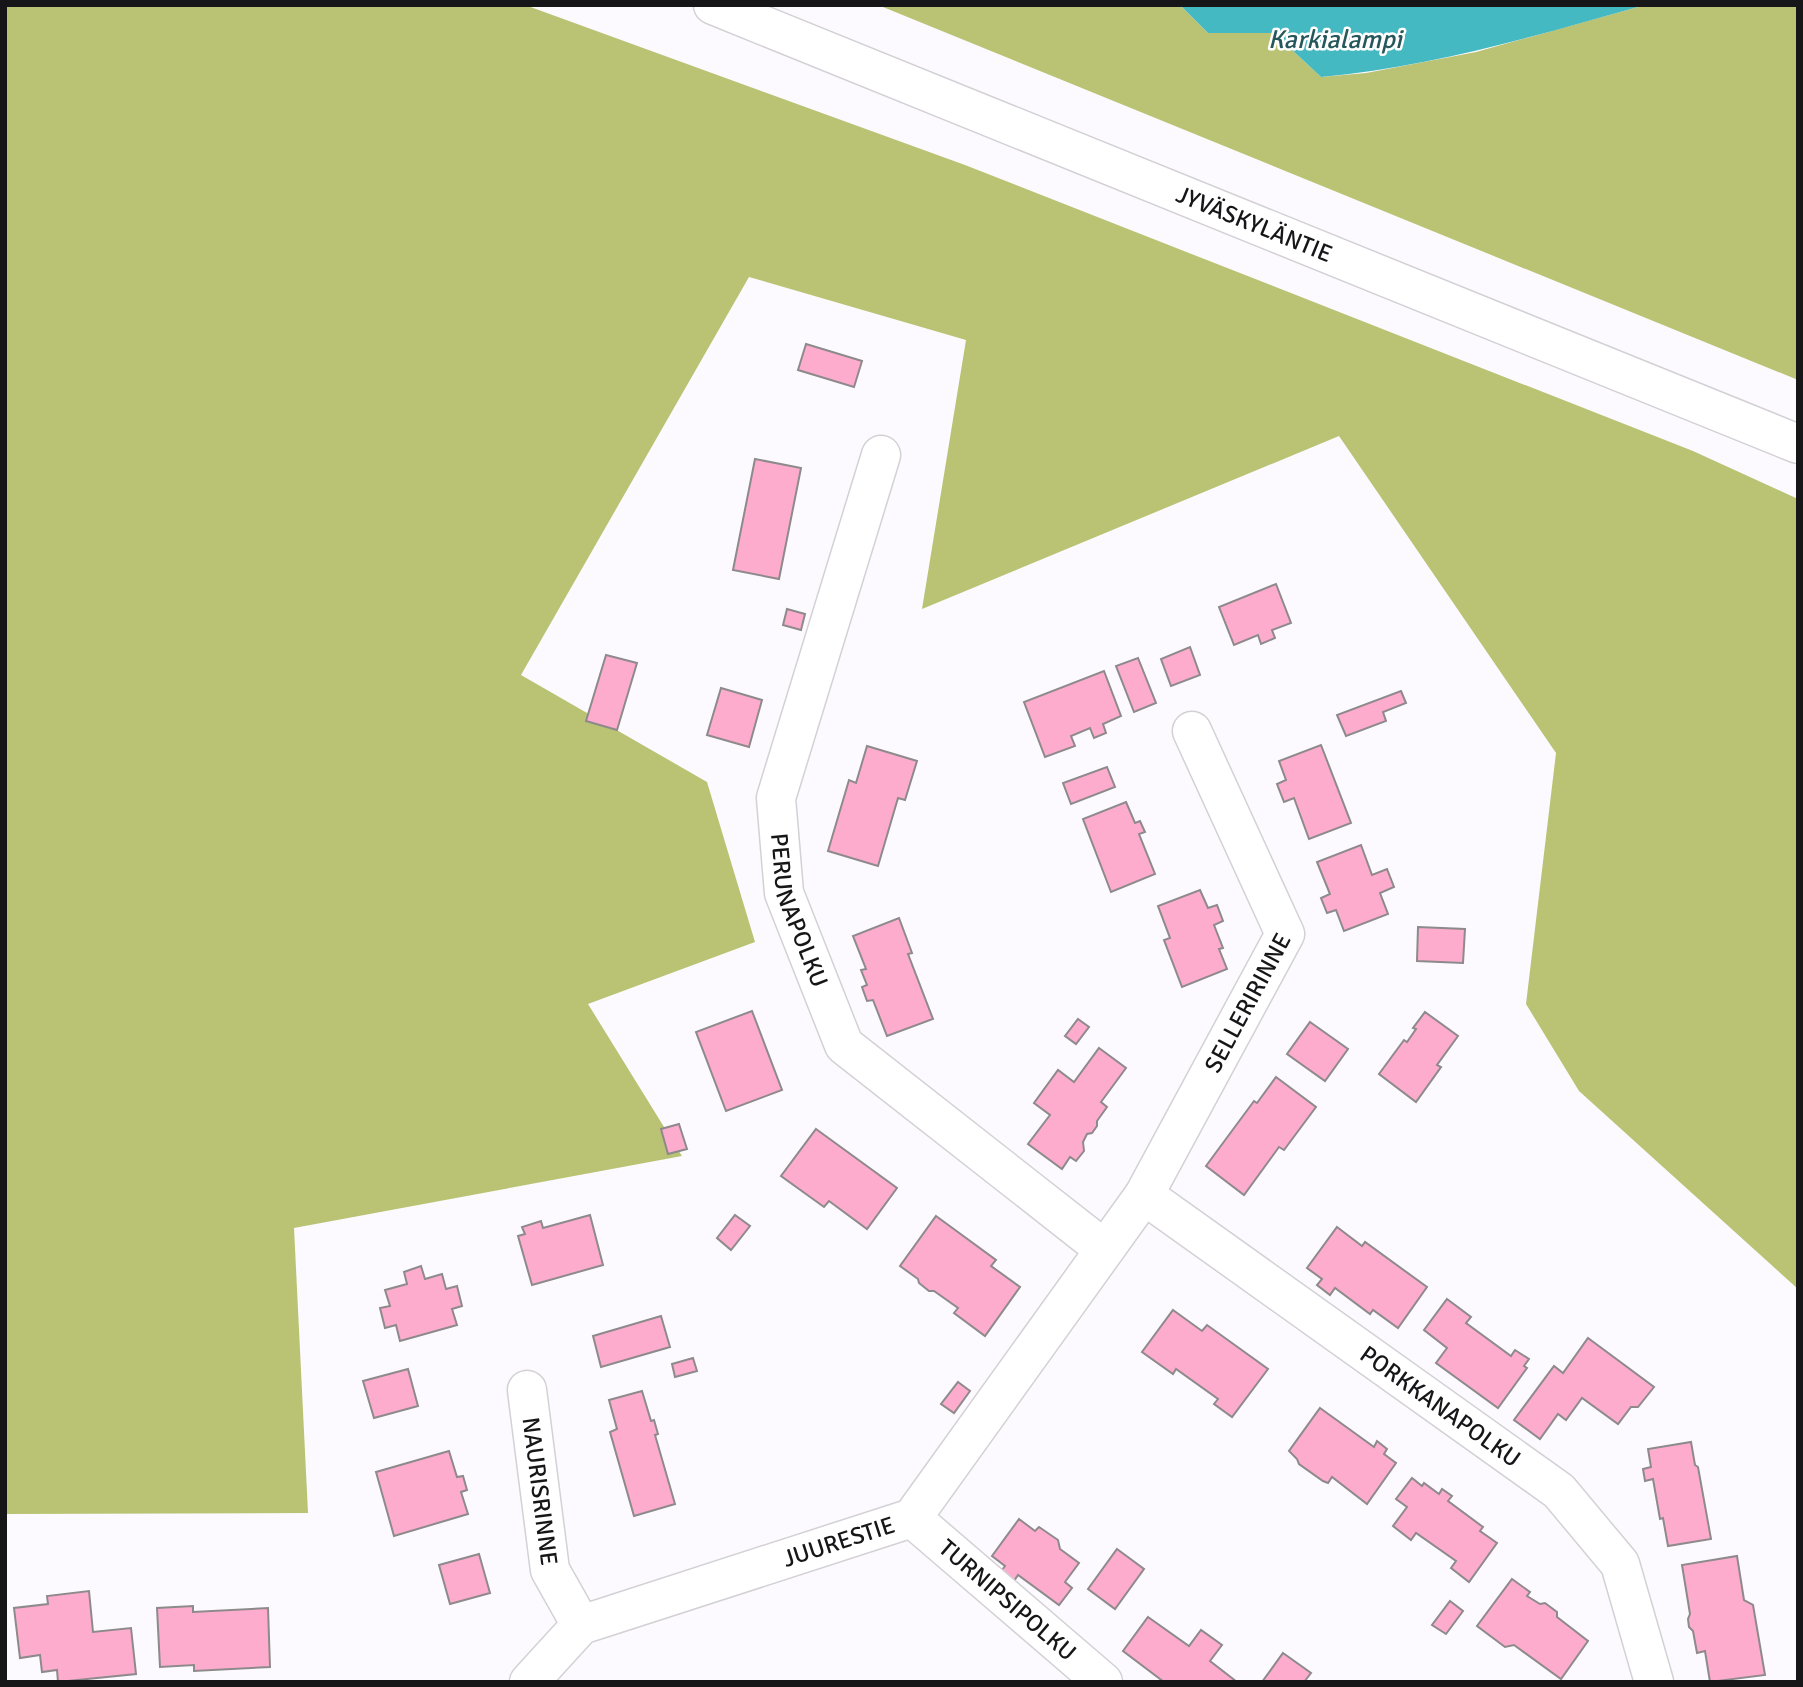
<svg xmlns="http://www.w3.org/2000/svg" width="1803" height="1687" viewBox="0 0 1803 1687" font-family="Signika,sans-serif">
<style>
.forest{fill:#bac374}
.water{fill:#44b9c1}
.building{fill:#feaccd;stroke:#8e8a8b;stroke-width:2}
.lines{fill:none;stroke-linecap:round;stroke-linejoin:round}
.street-casing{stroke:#d3d1d5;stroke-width:41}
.highway-casing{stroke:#d3d1d5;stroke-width:41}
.street{stroke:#fff;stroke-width:38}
.highway{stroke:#fff;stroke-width:38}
.labels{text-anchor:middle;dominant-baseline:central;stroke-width:5;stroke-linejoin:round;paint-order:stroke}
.street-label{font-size:24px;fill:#161517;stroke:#fff}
.water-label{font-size:26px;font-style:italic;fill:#26575b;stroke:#fff}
</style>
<rect width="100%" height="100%" fill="#fcfafe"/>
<g class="forest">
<polygon points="5,5 525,5 965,165 1693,451 1798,499 1798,1289 1579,1091 1526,1004 1556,753 1339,436 922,609 966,340 749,277 521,675 707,782 755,942 588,1004 682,1156 294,1228 308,1513 5,1514"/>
<polygon points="878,5 1180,5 1208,33 1274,33 1321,77 1366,73 1476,52 1645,5 1798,5 1798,380"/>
</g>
<path class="water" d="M 1180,5 L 1645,5 C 1538,35 1432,67 1321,77 L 1274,33 L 1208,33 Z"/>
<g class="building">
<polygon points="806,344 862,361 854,387 798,370"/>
<polygon points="755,459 801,468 779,579 733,570"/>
<polygon points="1276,584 1291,623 1272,630 1275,638 1261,644 1258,635 1234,645 1219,607"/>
<polygon points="787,609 805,614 801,630 783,625"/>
<polygon points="1190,647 1200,675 1171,686 1161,659"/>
<polygon points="606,655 637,663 617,730 586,721"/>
<polygon points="1138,658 1156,703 1134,712 1116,666"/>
<polygon points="1104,671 1121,716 1103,724 1106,733 1094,738 1090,728 1071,736 1075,746 1045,757 1024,702"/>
<polygon points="721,688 762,700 749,747 707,735"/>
<polygon points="1401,691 1406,703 1383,712 1386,721 1346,736 1337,715"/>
<polygon points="1321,745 1351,823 1309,839 1294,798 1284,802 1277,784 1286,780 1279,761"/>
<polygon points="867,746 917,761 905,800 898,798 878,866 828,851 849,780 856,783"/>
<polygon points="1107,767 1115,787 1071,804 1063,783"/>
<polygon points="1126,802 1135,823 1140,821 1145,832 1139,834 1155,874 1111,892 1083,819"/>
<polygon points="1361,845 1372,875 1387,869 1394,887 1380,893 1388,914 1344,931 1336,910 1327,913 1321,898 1330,894 1317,862"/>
<polygon points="1200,890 1208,908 1217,905 1223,921 1214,925 1223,948 1219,949 1227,969 1182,987 1164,940 1170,938 1158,906"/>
<polygon points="899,918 912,953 908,954 933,1019 887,1036 873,1000 867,1001 862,987 867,985 861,970 866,969 853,936"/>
<polygon points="1418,927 1465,929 1463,963 1417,961"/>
<polygon points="752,1011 782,1090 726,1111 696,1032"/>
<polygon points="1425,1012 1458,1036 1437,1065 1441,1067 1416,1102 1379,1074 1404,1040 1407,1042 1416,1029 1413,1028"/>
<polygon points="1078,1019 1089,1027 1076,1044 1065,1036"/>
<polygon points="1310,1022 1348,1049 1325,1081 1287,1054"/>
<polygon points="1099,1048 1126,1068 1101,1102 1107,1107 1097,1121 1097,1126 1092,1133 1087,1134 1083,1142 1084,1151 1076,1161 1070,1157 1062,1169 1028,1144 1050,1115 1034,1103 1058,1070 1074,1082"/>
<polygon points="1276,1077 1316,1107 1284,1150 1279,1147 1244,1195 1206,1166 1254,1101 1257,1103"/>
<polygon points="679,1124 687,1149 668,1154 661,1129"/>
<polygon points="816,1129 897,1188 867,1229 829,1201 824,1207 781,1176"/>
<polygon points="590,1215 603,1265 532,1285 518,1236 525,1234 522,1227 541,1221 543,1228"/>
<polygon points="735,1215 750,1226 731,1250 717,1238"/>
<polygon points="936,1216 996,1260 991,1266 1020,1287 985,1336 954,1313 958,1308 934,1291 929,1291 919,1283 918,1279 900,1266"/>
<polygon points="1337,1227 1362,1246 1365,1242 1427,1287 1398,1328 1373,1310 1370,1314 1335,1288 1330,1295 1317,1285 1322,1279 1307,1268"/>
<polygon points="421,1266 425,1279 442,1274 446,1289 457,1286 462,1306 452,1309 457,1325 400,1341 396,1325 385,1328 380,1308 390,1306 385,1290 407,1284 404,1272"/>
<polygon points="1447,1299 1471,1317 1466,1323 1511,1356 1515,1350 1529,1359 1524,1366 1527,1368 1498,1408 1436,1363 1447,1348 1424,1330"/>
<polygon points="1173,1310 1202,1331 1207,1325 1268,1369 1232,1417 1214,1404 1218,1399 1176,1369 1173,1374 1142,1352"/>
<polygon points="661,1316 670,1347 601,1367 593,1336"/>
<polygon points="1588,1338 1654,1387 1638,1407 1631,1407 1618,1424 1582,1398 1566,1420 1558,1414 1540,1439 1514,1420 1554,1366 1563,1373"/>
<polygon points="693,1358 697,1371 675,1377 672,1364"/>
<polygon points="408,1369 418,1406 374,1418 363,1381"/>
<polygon points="958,1382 970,1391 954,1413 941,1404"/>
<polygon points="642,1391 651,1421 654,1420 658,1434 655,1435 675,1504 634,1516 610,1432 617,1429 609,1400"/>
<polygon points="1320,1408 1374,1447 1377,1441 1387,1449 1384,1454 1396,1463 1367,1504 1332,1477 1328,1483 1323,1481 1299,1464 1297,1459 1289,1451"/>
<polygon points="1691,1442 1695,1465 1698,1467 1711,1539 1668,1546 1663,1518 1660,1519 1653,1479 1645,1481 1643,1469 1651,1467 1648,1449"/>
<polygon points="449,1451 457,1477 463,1476 467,1490 461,1492 468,1514 394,1536 376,1472"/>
<polygon points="1412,1478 1422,1486 1424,1483 1439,1494 1442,1489 1452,1496 1448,1501 1483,1527 1480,1531 1497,1543 1469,1582 1451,1568 1456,1561 1416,1533 1411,1540 1393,1526 1407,1507 1396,1499"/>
<polygon points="1019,1519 1035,1531 1039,1527 1058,1540 1060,1549 1079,1563 1065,1582 1072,1588 1059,1605 1018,1575 1012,1584 999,1574 1005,1566 992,1556"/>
<polygon points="1117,1549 1144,1569 1115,1609 1088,1589"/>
<polygon points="479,1554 490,1593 450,1604 439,1565"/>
<polygon points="1737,1556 1744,1600 1753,1605 1765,1675 1710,1682 1705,1651 1697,1653 1693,1631 1689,1627 1688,1619 1690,1614 1682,1565"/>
<polygon points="1512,1579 1530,1592 1527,1596 1540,1604 1545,1603 1557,1612 1557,1617 1588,1641 1561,1679 1514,1645 1505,1647 1477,1626"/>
<polygon points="89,1591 93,1632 131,1628 136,1674 58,1682 57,1670 42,1672 40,1655 20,1658 14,1608 48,1604 47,1596"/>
<polygon points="1450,1601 1463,1611 1446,1634 1432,1625"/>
<polygon points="193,1606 193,1612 268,1608 270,1667 194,1671 194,1665 160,1667 157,1608"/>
<polygon points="1148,1617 1189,1646 1201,1630 1222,1645 1210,1661 1237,1682 1164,1682 1123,1651"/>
<polygon points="1283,1653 1311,1673 1304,1682 1262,1682"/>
</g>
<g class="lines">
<defs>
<g id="street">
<path id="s1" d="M 881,455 L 776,798 L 784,893 L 844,1045 L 1104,1249"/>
<path id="s2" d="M 1144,1195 L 1559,1491 L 1620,1564 L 1654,1682"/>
<path id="s3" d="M 527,1390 L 550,1570 L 581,1625"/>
<path id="s4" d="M 912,1518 L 1103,1682"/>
<path id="s5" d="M 529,1682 L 581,1625 L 912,1518 L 1144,1195 L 1285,934 L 1192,731"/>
</g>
<g id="highway">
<path id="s6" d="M 713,5 L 1798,444"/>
</g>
</defs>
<use href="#street" class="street-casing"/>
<use href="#highway" class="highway-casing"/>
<use href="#street" class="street"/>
<use href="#highway" class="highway"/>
</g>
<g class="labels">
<g class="street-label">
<text stroke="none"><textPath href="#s6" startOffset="584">JYVÄSKYLÄNTIE</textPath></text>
<text stroke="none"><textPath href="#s1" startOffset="474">PERUNAPOLKU</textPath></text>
<text stroke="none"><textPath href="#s5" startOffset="1041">SELLERIRINNE</textPath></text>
<text stroke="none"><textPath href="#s2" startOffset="364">PORKKANAPOLKU</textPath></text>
<text stroke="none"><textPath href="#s3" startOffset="102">NAURISRINNE</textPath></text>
<text stroke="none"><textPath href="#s5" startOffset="348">JUURESTIE</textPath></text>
<text stroke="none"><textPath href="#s4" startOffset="126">TURNIPSIPOLKU</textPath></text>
</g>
<g class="water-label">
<text x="1335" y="40">Karkialampi</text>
</g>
</g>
<rect width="1803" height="1687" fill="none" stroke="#161517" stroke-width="14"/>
</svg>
